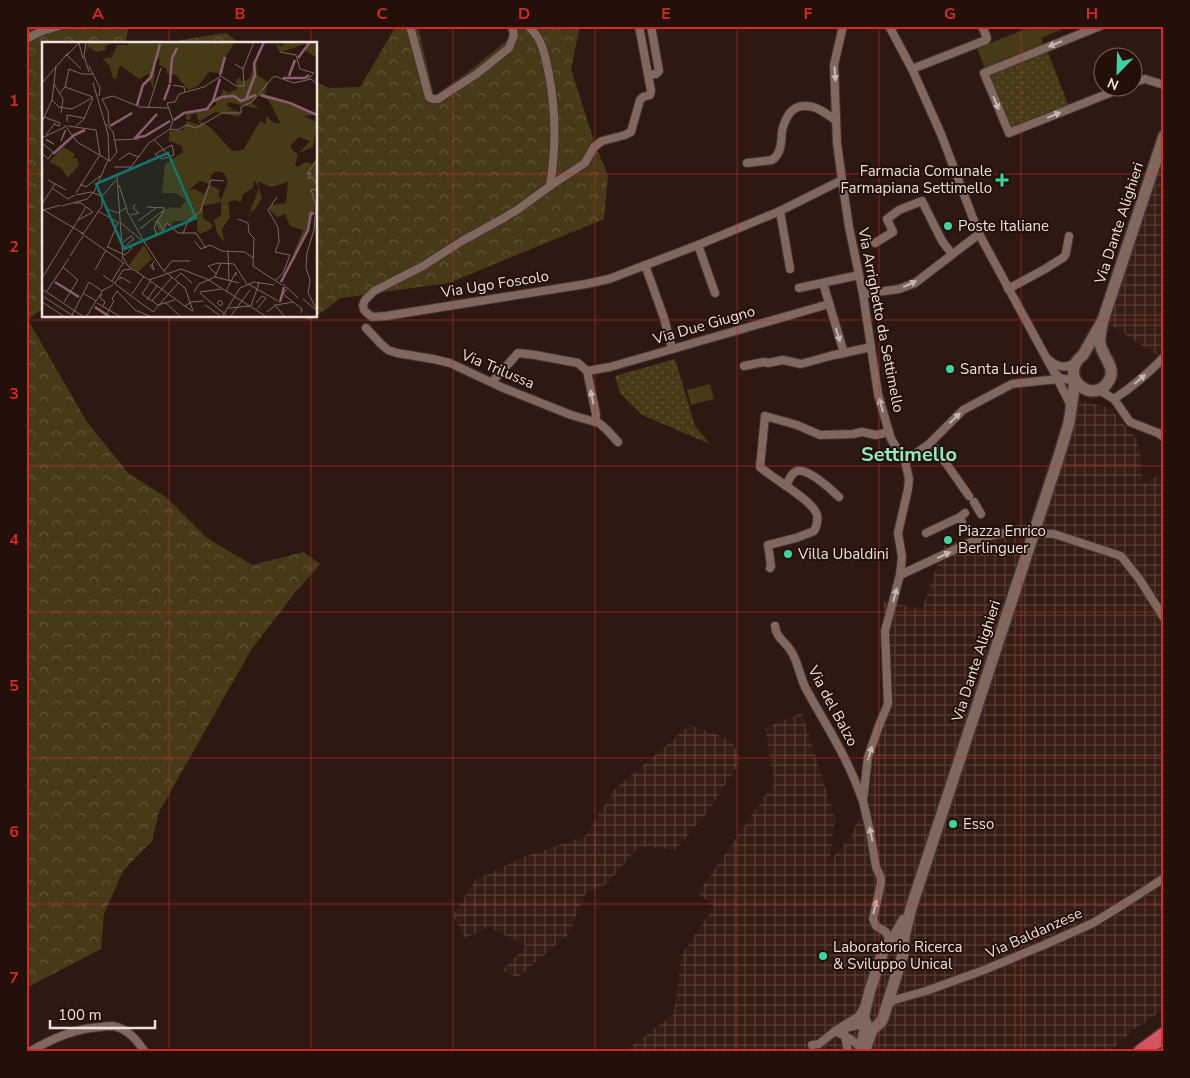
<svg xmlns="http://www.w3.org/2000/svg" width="1190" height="1078" viewBox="0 0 1190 1078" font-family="'Nunito Sans',sans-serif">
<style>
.industrial{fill:url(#industrial-grid)}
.grass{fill:#463a17}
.forest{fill:url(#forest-crowns)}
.park{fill:url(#park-dots)}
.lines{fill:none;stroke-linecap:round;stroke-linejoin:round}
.minor-casing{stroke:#443431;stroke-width:10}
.secondary-casing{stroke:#443431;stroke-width:14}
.motorway-casing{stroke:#443431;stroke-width:18}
.minor{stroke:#80685f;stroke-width:8}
.secondary{stroke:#80685f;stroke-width:11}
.motorway{stroke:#d65361;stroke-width:15}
.oneway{fill:#c8b6af}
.grid{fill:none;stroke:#d62828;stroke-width:1;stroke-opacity:0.55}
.poi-dot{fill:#3dd4a3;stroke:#231009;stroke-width:2}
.labels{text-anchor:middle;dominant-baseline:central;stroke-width:4;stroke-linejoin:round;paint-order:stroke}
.poi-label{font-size:15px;fill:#eee0da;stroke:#231009;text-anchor:start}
.street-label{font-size:15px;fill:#eee0da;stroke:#231009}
.district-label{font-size:20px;font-weight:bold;fill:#90e9c5;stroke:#231009}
.inset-river{fill:none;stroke:#8b5d71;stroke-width:2.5}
.inset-road{fill:none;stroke:#7a6962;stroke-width:1}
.view{fill:#0f766e;fill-opacity:0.15;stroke:#0f766e;stroke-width:2.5}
.inset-edge{fill:none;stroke:#eee0da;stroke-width:2.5}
.neatline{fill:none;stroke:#d62828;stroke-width:2}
.grid-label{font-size:16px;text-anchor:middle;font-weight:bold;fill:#d62828}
</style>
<defs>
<pattern id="industrial-grid" width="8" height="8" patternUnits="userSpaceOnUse" patternTransform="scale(1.25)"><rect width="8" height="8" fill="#371d13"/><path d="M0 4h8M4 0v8" fill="none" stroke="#543e35"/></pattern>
<pattern id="forest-crowns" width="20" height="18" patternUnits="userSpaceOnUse" patternTransform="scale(1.25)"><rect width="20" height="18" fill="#463a17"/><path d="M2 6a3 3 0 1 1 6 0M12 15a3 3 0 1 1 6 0" fill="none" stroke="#615638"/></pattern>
<pattern id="park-dots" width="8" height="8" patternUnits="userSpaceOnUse" patternTransform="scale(1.25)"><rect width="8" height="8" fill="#463a17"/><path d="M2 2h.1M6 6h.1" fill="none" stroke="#615638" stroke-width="1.8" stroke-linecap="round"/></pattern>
</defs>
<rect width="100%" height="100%" fill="#2d1912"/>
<g class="industrial">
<polygon points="1164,135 1164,349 1157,355 1103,320"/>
<polygon points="1071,399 1110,408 1135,437 1140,452 1143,484 1158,476 1164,485 1164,1009 1132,1031 1109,1052 624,1052 674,1014 682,954 714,907 698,893 774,783 765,728 802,713 835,820 829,862 850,838 869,797 874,755 892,676 883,601 922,609 944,546 996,527 1031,524"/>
<polygon points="690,725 731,740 741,760 707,813 675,850 639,846 608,883 585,894 568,935 518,977 502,971 526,946 489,927 465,938 453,915 476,880 521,858 586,836 614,790"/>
</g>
<g class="grass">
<polygon points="1033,26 1069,26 1041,38 1044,46 985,69 977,48"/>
<polygon points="710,384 714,399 691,405 687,390"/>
</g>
<g class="forest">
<polygon points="26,26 129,26 125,44 44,44 44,307 28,320 87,422 129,474 166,497 207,538 252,565 304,552 320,564 294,594 251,650 159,812 152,841 123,871 104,914 101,949 26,988"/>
<polygon points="396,26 418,26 434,96 472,69 511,37 513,26 580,26 571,69 595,144 608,176 604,219 449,283 341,298 311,320 296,316 316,316 316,82 329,88 360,87"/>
<polygon points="226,33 241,44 175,44 181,40"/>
</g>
<g class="park">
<polygon points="1047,50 1069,107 1012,130 1009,129 988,76 989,73"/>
<polygon points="675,359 695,426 710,444 642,415 620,393 615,376"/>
</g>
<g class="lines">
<defs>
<g id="minor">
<polyline points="410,26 429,97 432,99 438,99 478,73 509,48 514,35 512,26"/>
<path d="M 529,26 C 532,31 538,36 540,42 C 545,52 547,64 549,75 C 556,111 556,149 550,186"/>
<polyline points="639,26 651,91 650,95 643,97 640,100 631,132 625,135 602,141 594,147 585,163 550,186 517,210 502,219 462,241 423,266 374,291 365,300 363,305 364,310 367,313 372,317 386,316 586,284 609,279 698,245 780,211 842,180"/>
<polyline points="843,26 834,65 837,143 842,180 849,227 863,294 878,394 891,439 905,461 909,479 908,489 898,533 902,557 900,575 885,631 888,704 880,723 868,757 863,801 870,831 876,867 881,878 881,883 873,919 876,926 886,932 891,942"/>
<polyline points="889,26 912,69 941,134 979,234 1054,372 1060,378 1075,381"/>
<polyline points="1100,26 984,73 1009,133 1122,88"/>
<polyline points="26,39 42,31 59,26"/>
<polyline points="912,69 986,40 987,38 982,26"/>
<polyline points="649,75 656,74 659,71 651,26"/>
<polyline points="1132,83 1145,79 1164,85"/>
<path d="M 747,163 L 772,160 C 782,153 781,142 782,131 C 783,125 788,113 793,110 C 798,105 810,105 816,108 C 823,111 830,116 836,121"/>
<polyline points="780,211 790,269"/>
<polyline points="875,243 893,232 887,219 899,210 922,201 942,241 952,254"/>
<polyline points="698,245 715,293"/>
<polyline points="645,265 664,318 672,349"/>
<polyline points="823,283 844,353"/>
<polyline points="799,288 859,275"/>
<polyline points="1008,289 1045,269 1064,257 1066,253 1069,236"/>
<polyline points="863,294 899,289 915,283 979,234"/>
<polyline points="366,328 381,344 388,350 397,353 433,359 450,363 501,387 571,415 599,423 607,430 618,442"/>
<path d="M 1049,360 C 1057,367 1065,369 1075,363"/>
<polyline points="744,366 764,362 768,363 783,360 801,364 830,356 871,347"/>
<polyline points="587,371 596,414 595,422"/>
<polyline points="1056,376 1071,406"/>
<polyline points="492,382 518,353 535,355 578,363 587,371 610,367 829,304"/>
<polyline points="1099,390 1114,399 1130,422 1158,433 1164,437"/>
<path d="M 1114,399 C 1132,387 1149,373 1164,357"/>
<polyline points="936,449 969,496"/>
<polyline points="905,461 929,444 963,410 1012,384 1058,379"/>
<path d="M 786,486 C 788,482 790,475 795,472 C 805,465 832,490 839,497"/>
<polyline points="974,502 981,514"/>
<polyline points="962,522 960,517 965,513"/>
<polyline points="926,533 960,517"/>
<path d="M 770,568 L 771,566 L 768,545 L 796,538 L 814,531 C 817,526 818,521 817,515 C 813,500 773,479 760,467 L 765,416 L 797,425 L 820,435 L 853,434 L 862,432 L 876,435 L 889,432"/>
<polyline points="900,575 971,542 993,535 1011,532 1054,534 1121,556 1140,580 1164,618"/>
<path d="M 775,626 C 776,638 786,642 791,651 C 798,662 800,676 805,687 C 825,724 848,758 862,799"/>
<polyline points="888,1005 894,1000 926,991 984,970 1044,945 1093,923 1127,902 1164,878"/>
<polyline points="842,1029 866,1023"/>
<path d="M 835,1031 C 845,1036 857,1041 862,1051"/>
<polyline points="845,1035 848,1052"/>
<polyline points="812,1045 819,1044 835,1031 859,1016 864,1007"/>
<path d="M 29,1052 C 51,1039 76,1028 101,1027 C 105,1026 109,1026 113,1026 C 128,1029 137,1040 145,1052"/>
</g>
<g id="secondary">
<path d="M 1103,320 L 1083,355 C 1056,376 1093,406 1108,382 C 1118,368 1102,357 1100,343 C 1099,335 1102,327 1103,320 L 1164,136"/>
<polyline points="863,1040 866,1023 864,1019 864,1014 870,990 885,946 893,939 904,920"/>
<polyline points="864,1052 872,1030 881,1022 883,1018 903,954 904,937 911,908 1059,456 1069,423 1075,381"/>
</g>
<polyline id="motorway" points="1141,1052 1164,1035"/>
</defs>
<use href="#minor" class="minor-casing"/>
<use href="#secondary" class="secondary-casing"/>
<use href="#motorway" class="motorway-casing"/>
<use href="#minor" class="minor"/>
<use href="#secondary" class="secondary"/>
<use href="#motorway" class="motorway"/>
</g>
<defs><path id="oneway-solid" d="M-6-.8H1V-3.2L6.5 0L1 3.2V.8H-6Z" transform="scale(1.25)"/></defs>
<g class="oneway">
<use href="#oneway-solid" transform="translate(1055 44) rotate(158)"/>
<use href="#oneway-solid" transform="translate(835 74) rotate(86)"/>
<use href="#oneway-solid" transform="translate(996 103) rotate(68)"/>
<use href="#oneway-solid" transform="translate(1054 115) rotate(-22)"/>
<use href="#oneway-solid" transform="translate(910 284) rotate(-25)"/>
<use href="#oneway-solid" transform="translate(838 335) rotate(73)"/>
<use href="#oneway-solid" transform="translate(1140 379) rotate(-41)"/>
<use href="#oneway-solid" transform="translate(592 397) rotate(-102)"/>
<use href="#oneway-solid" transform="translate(881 405) rotate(-106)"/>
<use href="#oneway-solid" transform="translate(955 418) rotate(-44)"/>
<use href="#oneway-solid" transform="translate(944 555) rotate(-25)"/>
<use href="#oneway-solid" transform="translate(895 595) rotate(-75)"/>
<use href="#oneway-solid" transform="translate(870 753) rotate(-74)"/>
<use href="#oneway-solid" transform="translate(871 834) rotate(-101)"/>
<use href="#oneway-solid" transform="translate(875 907) rotate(-76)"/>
</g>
<path class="grid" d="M 169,26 L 169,44M 311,26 L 311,44M 453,26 L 453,1052M 595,26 L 595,1052M 737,26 L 737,1052M 879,26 L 879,1052M 1021,26 L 1021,1052M 26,174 L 44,174M 316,174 L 1164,174M 169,316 L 169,1052M 311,316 L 311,1052M 26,320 L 1164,320M 26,466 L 1164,466M 26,612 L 1164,612M 26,758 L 1164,758M 26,904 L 1164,904"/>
<g class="poi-dot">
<path d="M999.5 172.5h5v5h5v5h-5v5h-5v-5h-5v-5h5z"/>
<circle cx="948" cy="226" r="5"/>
<circle cx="950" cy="369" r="5"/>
<circle cx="948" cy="540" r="5"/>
<circle cx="788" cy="554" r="5"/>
<circle cx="953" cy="824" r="5"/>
<circle cx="823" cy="956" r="5"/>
</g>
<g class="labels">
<g class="poi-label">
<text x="992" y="171" text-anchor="end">Farmacia Comunale<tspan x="992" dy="17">Farmapiana Settimello</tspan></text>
<text x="958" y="226">Poste Italiane</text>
<text x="960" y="369">Santa Lucia</text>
<text x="958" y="531">Piazza Enrico<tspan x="958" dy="17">Berlinguer</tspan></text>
<text x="798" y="554">Villa Ubaldini</text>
<text x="963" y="824">Esso</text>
<text x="833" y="947">Laboratorio Ricerca<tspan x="833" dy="17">&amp; Sviluppo Unical</tspan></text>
</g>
<g class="street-label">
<text transform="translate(1119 223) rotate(-72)">Via Dante Alighieri</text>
<text transform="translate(495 284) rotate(-9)">Via Ugo Foscolo</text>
<text transform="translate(881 320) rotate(79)">Via Arrighetto da Settimello</text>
<text transform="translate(704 325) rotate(-16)">Via Due Giugno</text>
<text transform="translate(498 369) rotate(23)">Via Trilussa</text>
<text transform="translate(976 661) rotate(-72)">Via Dante Alighieri</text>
<text transform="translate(833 706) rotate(62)">Via del Balzo</text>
<text transform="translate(1034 933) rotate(-24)">Via Baldanzese</text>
</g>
<g class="district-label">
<text x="909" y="454">Settimello</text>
</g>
</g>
<g transform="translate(42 42)">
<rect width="275" height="275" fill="#2d1912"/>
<path d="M 21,105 L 33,112 L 31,116 L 35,116 L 37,123 L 26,136 L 19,126 L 7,120 Z" fill="#463a17"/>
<path d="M 46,0 L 70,0 L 63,5 L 64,8 L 54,10 L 47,5 L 44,12 ZM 85,0 L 193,0 L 183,16 L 181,31 L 167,30 L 156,44 L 146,48 L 134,33 L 125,32 L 124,26 L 117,23 L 118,17 L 114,17 L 111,47 L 106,32 L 97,37 L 78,23 L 74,37 L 71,36 L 67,23 L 61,17 L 70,15 L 75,3 L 86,3 ZM 233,0 L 240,5 L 243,0 L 275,0 L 275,16 L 264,9 L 264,2 L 238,10 ZM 214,15 L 215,33 L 226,40 L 223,52 L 250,61 L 274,73 L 261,74 L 275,80 L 271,105 L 257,111 L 268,99 L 257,95 L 249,103 L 250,108 L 256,112 L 253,123 L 256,125 L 263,120 L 270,122 L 275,117 L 272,173 L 269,173 L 266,189 L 252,218 L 251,212 L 261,188 L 248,184 L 243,172 L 235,175 L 227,167 L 230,163 L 244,161 L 246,140 L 229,145 L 215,139 L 220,156 L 212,169 L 209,168 L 207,181 L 208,169 L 217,146 L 212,138 L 211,146 L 201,152 L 199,160 L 193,158 L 186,160 L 188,175 L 180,187 L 182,200 L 175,191 L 172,178 L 179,173 L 179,160 L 161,164 L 161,176 L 171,183 L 169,187 L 158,192 L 155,188 L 155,177 L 131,180 L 129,185 L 125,182 L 122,189 L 118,190 L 112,179 L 127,165 L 138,166 L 144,158 L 134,151 L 120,151 L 123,122 L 141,110 L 140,104 L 127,99 L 127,89 L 141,88 L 145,79 L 158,83 L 154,71 L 149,73 L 148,78 L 143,77 L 145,71 L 168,67 L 174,63 L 174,55 L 180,53 L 181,47 L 186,51 L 196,47 L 194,38 L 198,36 L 201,40 L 208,36 ZM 217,52 L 227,59 L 239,82 L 232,81 L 224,74 L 224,82 L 218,79 L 201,108 L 190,109 L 169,86 L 158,79 L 173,70 L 199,75 L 196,69 L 184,68 L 192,67 L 185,64 L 186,60 L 218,67 L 210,61 ZM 175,129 L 182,131 L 186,139 L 179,158 L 176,153 L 178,148 L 168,143 L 169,133 ZM 158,139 L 167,142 L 162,152 L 153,147 L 147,148 Z" fill="#463a17" fill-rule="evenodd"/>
<path d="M 102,203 L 110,217 L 96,230 L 87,223 Z" fill="#463a17"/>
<path class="inset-river" d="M 256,16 L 268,0M 178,33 L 183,15M 247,34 L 253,18M 241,36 L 263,36 L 267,33M 128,41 L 130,16 L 135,6M 218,53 L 248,61 L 275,73M 204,57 L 213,33 L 212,22 L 222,0M 122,58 L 128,42M 171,59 L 178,37M 95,63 L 101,43 L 109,35 L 118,2M 132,78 L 142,71 L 165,67 L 170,60 L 180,55 L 192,54 L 199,59 L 214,53M 68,84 L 90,71M 94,95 L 115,72M 92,96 L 103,94 L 128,79M 11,112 L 32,93 L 43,88M 13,240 L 37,255M 239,240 L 266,188 L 269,171 L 272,172M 238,260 L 242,245M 53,265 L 68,275"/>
<path class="inset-road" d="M 44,0 L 42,14 L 47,30M 37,1 L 41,17M 238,10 L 254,13 L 258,27 L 272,31 L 266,37M 25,13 L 39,27M 24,14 L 38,0M 47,24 L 58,46 L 57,54M 201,27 L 212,0M 0,41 L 26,11M 51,41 L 66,92 L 67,118M 12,42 L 21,57 L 19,71M 131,43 L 142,45 L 143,50M 23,45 L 27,27 L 40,32 L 51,32M 17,52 L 23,45 L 51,55M 60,57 L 71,54 L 98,65 L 126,66M 60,57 L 66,69 L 67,83M 10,58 L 17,65 L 30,67 L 50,56M 106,66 L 119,26M 2,75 L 18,81 L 17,84 L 12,82M 0,80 L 10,58 L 14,24M 25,80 L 25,73 L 42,76M 64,82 L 71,90 L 75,110 L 68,119M 23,83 L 35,100 L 68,119M 26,84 L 54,88 L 58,113M 34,84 L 42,77 L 51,56M 128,87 L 136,88 L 144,83 L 154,86 L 180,71 L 199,71 L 199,65 L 210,60 L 232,34 L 252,41 L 269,37 L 275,42M 23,88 L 19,99 L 24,88M 4,93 L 13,81M 0,96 L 23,85M 112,97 L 126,113M 4,98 L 12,102 L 4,97M 72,98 L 96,97M 0,101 L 11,110 L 6,117 L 0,111M 130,103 L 132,113 L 120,117 L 113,112 ZM 77,118 L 87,111 L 96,115M 275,118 L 265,132 L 269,131 L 266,137 L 270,135 L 275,143M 72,125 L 89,125 L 107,101 L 128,87 L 131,79 L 125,61 L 133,60 L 137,52 L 162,45 L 179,34 L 194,44 L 202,44 L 201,27 L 193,22M 75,135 L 81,218M 6,138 L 24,148M 38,142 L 44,145 L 58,134M 77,143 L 86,171 L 103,201 L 120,227 L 143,246 L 151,269M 11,147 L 26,157 L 33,153M 52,150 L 66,118M 34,151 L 57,114M 34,153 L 49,150 L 60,154M 60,154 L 74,138M 32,161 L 39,161 L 51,170 L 36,178M 0,162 L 13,142M 20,164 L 45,157 L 51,151M 105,165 L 123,166M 0,167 L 42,192M 65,167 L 76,171 L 85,165M 1,168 L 19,163M 56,169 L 77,181M 89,173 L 97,171 L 91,166 L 93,162M 196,177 L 206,181 L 207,191 L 212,196 L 211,224M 96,179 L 114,166M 116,179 L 121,188 L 125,181 L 136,191 L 154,191 L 164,206M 79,181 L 103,201M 98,187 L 123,167M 113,188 L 115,193 L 112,185 L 123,167M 39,191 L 83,222M 41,192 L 60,164 L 60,155M 141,192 L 146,178 L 158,170 L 169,138 L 182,139M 152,199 L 159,207 L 168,203 L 180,209 L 203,210 L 211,216M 80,201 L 89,194 L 92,197 L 81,206M 66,205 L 83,213 L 90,206 L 87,203M 65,206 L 76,181M 186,209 L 187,239M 28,214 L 41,194M 82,217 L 86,224 L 107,238 L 139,227 L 165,237 L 225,275M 110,222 L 112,228 L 108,224 L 113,219M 211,224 L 240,243M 21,225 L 36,238 L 22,260M 53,228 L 64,208M 122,229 L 130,219 L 148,219M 174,232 L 166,224 L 176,221 L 192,222 L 205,242M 61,233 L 111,270 L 137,240M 173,235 L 197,241M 0,236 L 44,165M 133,237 L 139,231 L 150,241M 77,238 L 79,235 L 89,241M 107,238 L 150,269M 70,239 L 81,221M 109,239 L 100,252 L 116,263M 233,239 L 241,231 L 248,213 L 233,210 L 237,200 L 236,185 L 226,168 L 235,155M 73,241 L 81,228 L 90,227M 206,242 L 236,259M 241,242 L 256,256M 0,247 L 42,275M 245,247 L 241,252 L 260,267 L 259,271M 5,249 L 27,216M 184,249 L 194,230 L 194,234M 152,250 L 157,242 L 173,235 L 179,221M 158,250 L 179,247M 41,251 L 54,259M 158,251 L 186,275M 266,251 L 268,238 L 264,226 L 265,211 L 272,188 L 274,163 L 269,148 L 275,147M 266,251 L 275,268M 60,252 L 58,256 L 63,260 L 61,264M 90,252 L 102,234M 2,255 L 33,275M 261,257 L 275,269M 105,258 L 115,243M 178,258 L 181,261 L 179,264 L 175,261 ZM 72,259 L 70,257 L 75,249 L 93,268 L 110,275M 110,259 L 130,235M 0,260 L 23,275M 55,261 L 79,275M 124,261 L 139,275M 214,261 L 220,254 L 224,256 L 215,267M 232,262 L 243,275M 116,263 L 133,258M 163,263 L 180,275 L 198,246 L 212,240 L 232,243M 143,264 L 149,260 L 162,259M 209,264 L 217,241M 187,266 L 208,264M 225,270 L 234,263 L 251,260M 30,273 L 47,240 L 60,249M 44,275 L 61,248 L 71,243M 63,275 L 72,259M 188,275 L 208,248"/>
<path class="view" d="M 126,111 L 154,176 L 82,207 L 54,142 Z"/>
<rect width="275" height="275" class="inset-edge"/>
</g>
<rect width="1190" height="1078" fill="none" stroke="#231009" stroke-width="55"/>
<g transform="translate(1118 72) rotate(203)"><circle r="24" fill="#231009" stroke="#74635d"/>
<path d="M0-4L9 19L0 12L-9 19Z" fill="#3dd4a3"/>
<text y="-8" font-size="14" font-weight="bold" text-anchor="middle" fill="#eee0da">N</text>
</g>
<path d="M50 1020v8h105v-8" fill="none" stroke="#eee0da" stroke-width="2.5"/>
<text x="58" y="1020" font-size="15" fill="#eee0da" stroke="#231009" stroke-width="4" paint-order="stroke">100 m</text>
<rect x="28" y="28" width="1134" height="1022" class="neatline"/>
<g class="grid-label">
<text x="98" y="19">A</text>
<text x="240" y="19">B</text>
<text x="382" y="19">C</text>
<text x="524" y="19">D</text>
<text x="666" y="19">E</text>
<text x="808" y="19">F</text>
<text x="950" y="19">G</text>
<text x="1092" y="19">H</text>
<text x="14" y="106">1</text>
<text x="14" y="252">2</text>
<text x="14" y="399">3</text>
<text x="14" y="545">4</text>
<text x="14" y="691">5</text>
<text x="14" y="837">6</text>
<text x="14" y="983">7</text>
</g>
</svg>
